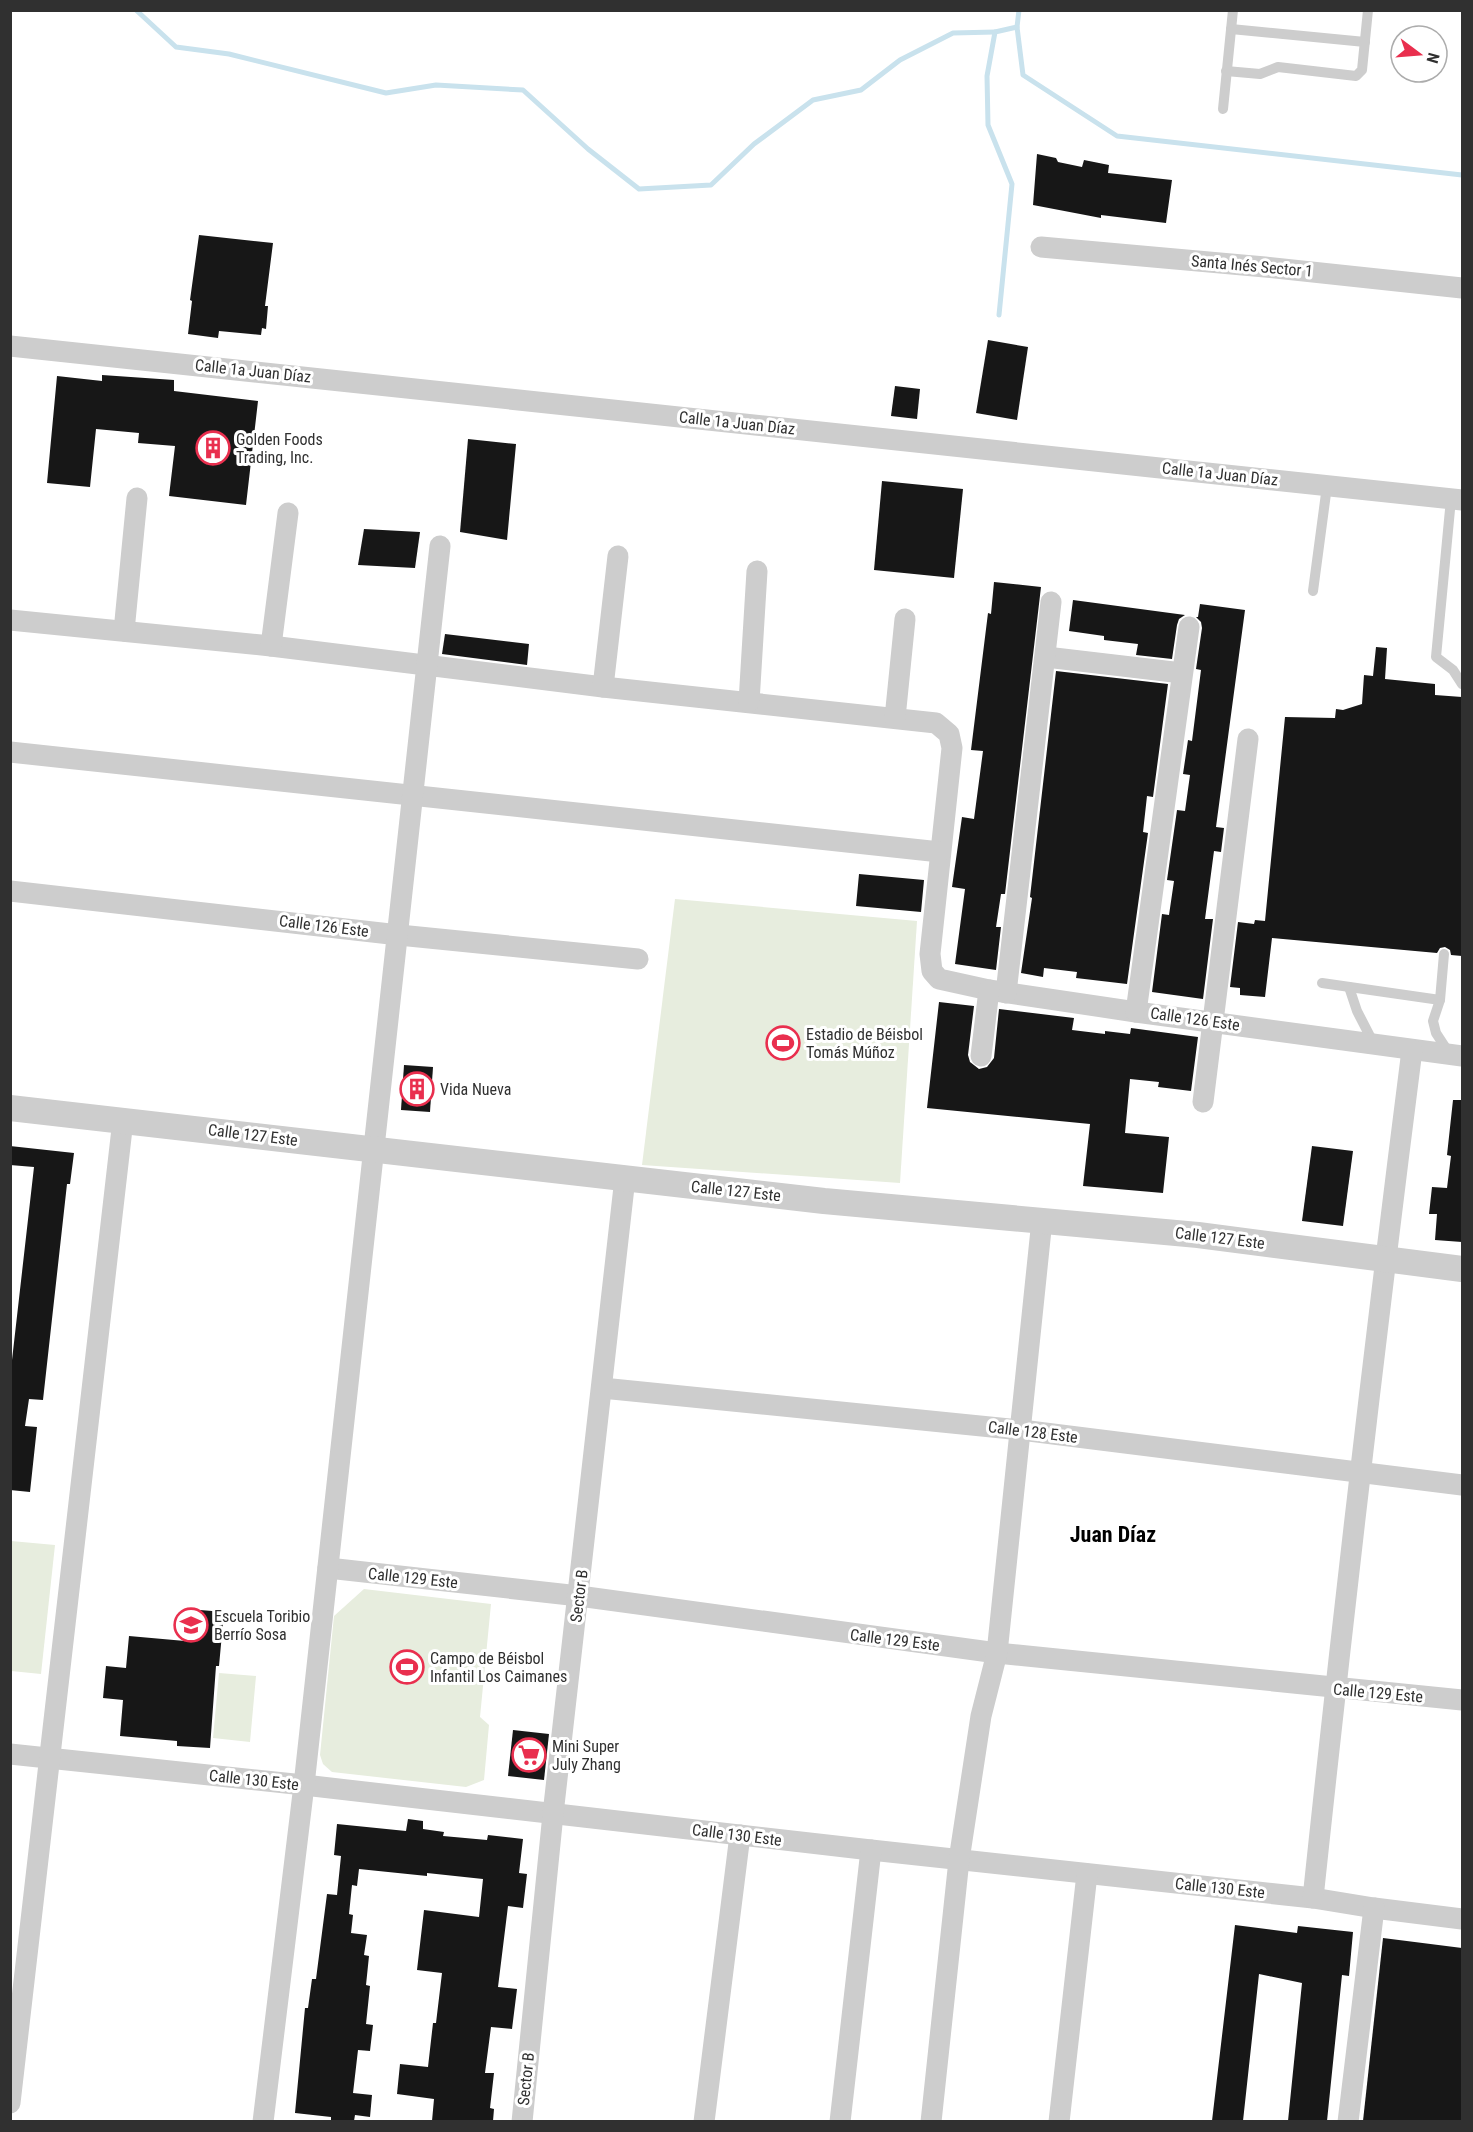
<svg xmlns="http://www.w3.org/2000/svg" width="1473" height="2132" viewBox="0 0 1473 2132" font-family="'Roboto Condensed',sans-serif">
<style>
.green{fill:#e7edde}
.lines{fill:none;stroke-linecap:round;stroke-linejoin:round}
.stream{stroke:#c9e2ed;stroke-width:5}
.building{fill:#171717}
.service{stroke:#cdcdcd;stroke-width:10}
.minor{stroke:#cdcdcd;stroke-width:21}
.tertiary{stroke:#cdcdcd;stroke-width:26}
.labels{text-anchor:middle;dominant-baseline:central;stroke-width:6;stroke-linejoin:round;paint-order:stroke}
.street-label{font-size:16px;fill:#303030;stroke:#fff}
.poi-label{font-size:16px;fill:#303030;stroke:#fff;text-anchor:start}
.district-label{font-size:22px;font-weight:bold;fill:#000;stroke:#fff}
</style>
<rect width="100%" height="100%" fill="#fff"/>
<g class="green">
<polygon points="675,899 917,921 900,1183 642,1165"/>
<polygon points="11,1541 55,1545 41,1674 11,1671"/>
<polygon points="364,1589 491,1604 480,1717 489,1725 484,1780 466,1787 332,1772 323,1764 320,1755 334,1616"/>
<polygon points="219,1673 256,1676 250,1742 213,1738"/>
</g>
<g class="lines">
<g class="stream">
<polyline points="136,10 176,47 229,54 386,93 436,85 523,90 588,149 639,189 711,185 754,144 813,100 861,90 900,60 953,33 995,32"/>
<polyline points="1019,10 1017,27 1023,75 1117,136 1462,175"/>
<polyline points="999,315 1012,184 988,125 987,76 995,32 1017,27"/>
</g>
</g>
<g class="building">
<polygon points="1037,154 1056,158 1058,162 1082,167 1084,160 1109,165 1108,173 1172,180 1166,223 1101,215 1101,218 1033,205"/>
<polygon points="199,235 273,243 265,306 268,306 266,329 262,328 261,335 219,331 218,338 188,334 192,301 190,300"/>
<polygon points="988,340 1028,347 1017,420 976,413"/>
<polygon points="102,375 174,380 174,391 258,401 246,505 169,496 175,446 138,443 139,433 96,429 90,487 47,483 57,376 102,381"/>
<polygon points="895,386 920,389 917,419 891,416"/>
<polygon points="468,439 516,444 507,540 460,532"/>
<polygon points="882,481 963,489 954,578 874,570"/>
<polygon points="364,529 420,532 415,568 358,565"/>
<polygon points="994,582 1041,587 1005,894 1001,894 996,927 1001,927 996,970 955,964 965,889 952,887 962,817 974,819 983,751 971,750 988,613 991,614"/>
<polygon points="1073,600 1185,615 1179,619 1177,625 1172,659 1136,655 1138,644 1104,640 1104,636 1069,631"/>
<polygon points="1200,604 1245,610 1216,827 1224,828 1221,852 1214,851 1205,919 1213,919 1203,999 1152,992 1162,914 1169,915 1174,881 1167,880 1177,810 1185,811 1190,775 1183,774 1188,740 1192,741 1201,670 1196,669 1202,628 1201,622 1196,617 1198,617"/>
<polygon points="445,634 529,644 527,665 442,654"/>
<polygon points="1376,647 1387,648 1385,679 1435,684 1435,695 1462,697 1462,956 1451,955 1450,950 1445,947 1440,948 1437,953 1272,938 1265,997 1240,995 1240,988 1230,987 1238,922 1254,924 1255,920 1265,921 1285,717 1335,718 1336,709 1343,710 1362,704 1364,675 1373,676"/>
<polygon points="1056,671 1168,684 1153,797 1147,796 1143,832 1148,833 1127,984 1076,978 1077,972 1044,968 1043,977 1021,973 1032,898 1030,897"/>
<polygon points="859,874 924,880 921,912 856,906"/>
<polygon points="939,1002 974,1006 968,1055 970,1062 979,1069 987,1067 994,1058 999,1009 1074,1018 1072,1030 1105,1034 1105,1031 1130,1034 1131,1028 1198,1037 1191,1091 1158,1087 1159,1082 1130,1079 1125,1133 1169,1137 1163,1193 1083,1186 1090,1124 927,1108"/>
<polygon points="404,1065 433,1067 430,1112 401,1110"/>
<polygon points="1453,1100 1462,1100 1462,1242 1435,1240 1437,1214 1429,1214 1432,1187 1447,1188 1451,1156 1447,1155"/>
<polygon points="10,1146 74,1153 70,1184 67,1184 43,1400 29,1399 25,1426 37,1427 30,1492 10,1490 10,1359 12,1360 34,1167 10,1165"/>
<polygon points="1312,1146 1353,1151 1343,1226 1302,1221"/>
<polygon points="188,1609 224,1612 219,1666 216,1666 210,1748 177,1746 177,1741 120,1736 123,1700 103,1698 106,1666 126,1668 129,1636 185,1641"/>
<polygon points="513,1730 549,1734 544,1780 508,1776"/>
<polygon points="408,1819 423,1821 423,1829 444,1832 443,1836 487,1840 488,1835 523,1839 519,1873 527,1874 523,1908 508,1906 498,1987 517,1989 512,2029 491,2027 485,2073 494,2073 490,2108 494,2109 493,2121 432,2121 434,2099 397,2094 400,2064 428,2067 433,2023 436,2023 442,1973 417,1970 424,1910 479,1917 483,1879 427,1873 427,1876 359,1869 357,1886 352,1885 349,1914 353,1915 351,1933 367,1935 364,1955 369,1956 366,1985 370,1986 366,2024 373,2025 370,2051 358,2050 353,2093 372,2095 370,2117 355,2115 354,2121 331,2121 331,2117 295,2113 305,2008 308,2008 312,1979 316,1979 327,1894 337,1895 341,1856 334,1855 337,1824 406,1831"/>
<polygon points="1235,1925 1297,1933 1298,1926 1353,1932 1349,1976 1342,1975 1327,2121 1288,2121 1302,1983 1259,1974 1243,2121 1212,2121"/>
<polygon points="1383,1938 1462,1948 1462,2121 1363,2121"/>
</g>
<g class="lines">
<g class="service">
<polyline points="1231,29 1365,42"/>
<polyline points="1226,71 1260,74 1278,67 1356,76 1362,70 1368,10"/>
<polyline points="1223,109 1233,10"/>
<polyline points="1451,499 1436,657 1453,670 1462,684"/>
<polyline points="1313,591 1327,486"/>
<polyline points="1444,954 1440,1000 1433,1021 1436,1033 1449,1053"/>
<polyline points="1322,983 1440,1000"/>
<polyline points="1349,987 1357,1011 1374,1044"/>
</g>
<g class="minor">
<polyline points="1041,247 1265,267 1462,288"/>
<polyline points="10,346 1462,500"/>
<polyline points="10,620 271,646 603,687 936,723 949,734 952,748 930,954 932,971 939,979 989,990 1136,1012 1462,1056"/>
<polyline points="124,631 137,498"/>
<polyline points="271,646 288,513"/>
<polyline points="1046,657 1182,673"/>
<polyline points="603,687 618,556"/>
<polyline points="749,702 757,571"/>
<polyline points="895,718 905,619"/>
<polyline points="10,752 940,852"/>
<polyline points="10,891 399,935 638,959"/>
<polyline points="1006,993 1051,602"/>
<polyline points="1136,1012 1189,627"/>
<polyline points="981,1056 989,990"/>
<polyline points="1203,1102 1248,739"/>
<polyline points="602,1388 1021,1430 1462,1485"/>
<polyline points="328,1568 579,1596 997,1653 1462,1700"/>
<polyline points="10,1754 304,1785 871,1850 1313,1898 1374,1908 1462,1919"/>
<path d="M 1313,1898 C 1343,1615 1376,1332 1412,1050"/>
<polyline points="10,2103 123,1120"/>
<polyline points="263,2122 304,1785 440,546"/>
<polyline points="522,2122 553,1814 625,1178"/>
<polyline points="704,2122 740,1835"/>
<polyline points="840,2122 871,1850"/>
<polyline points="931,2122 959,1860 981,1716 997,1653 1042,1220"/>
<polyline points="1059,2122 1087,1874"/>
<polyline points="1348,2122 1374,1908"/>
</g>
<polyline class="tertiary" points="10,1108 824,1201 1198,1235 1462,1269"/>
</g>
<defs>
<symbol id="building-ring" viewBox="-11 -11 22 22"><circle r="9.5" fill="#fff" stroke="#e92f4e" stroke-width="1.5"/><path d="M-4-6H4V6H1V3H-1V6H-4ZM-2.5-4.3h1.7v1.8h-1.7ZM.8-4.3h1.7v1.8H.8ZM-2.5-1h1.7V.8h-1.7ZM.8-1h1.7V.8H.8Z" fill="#e92f4e"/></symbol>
<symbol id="stadium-ring" viewBox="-11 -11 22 22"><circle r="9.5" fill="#fff" stroke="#e92f4e" stroke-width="1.5"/><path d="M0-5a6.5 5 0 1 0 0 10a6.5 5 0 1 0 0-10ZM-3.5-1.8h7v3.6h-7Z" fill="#e92f4e"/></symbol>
<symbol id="school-ring" viewBox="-11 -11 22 22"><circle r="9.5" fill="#fff" stroke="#e92f4e" stroke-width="1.5"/><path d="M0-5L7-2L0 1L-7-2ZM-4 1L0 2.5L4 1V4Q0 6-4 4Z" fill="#e92f4e"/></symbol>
<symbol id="supermarket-ring" viewBox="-11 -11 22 22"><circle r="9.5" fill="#fff" stroke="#e92f4e" stroke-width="1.5"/><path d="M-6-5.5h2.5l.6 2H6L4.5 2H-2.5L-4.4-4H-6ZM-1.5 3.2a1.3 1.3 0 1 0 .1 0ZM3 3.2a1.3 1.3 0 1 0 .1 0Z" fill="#e92f4e"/></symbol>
</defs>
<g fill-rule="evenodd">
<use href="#building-ring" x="194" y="429" width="38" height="38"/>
<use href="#stadium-ring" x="764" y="1024" width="38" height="38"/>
<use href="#building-ring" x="398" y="1070" width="38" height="38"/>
<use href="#school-ring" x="172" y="1606" width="38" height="38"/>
<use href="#stadium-ring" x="388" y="1648" width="38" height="38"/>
<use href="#supermarket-ring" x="510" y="1736" width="38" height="38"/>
</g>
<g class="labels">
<g class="street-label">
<text transform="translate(1252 266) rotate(5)">Santa Inés Sector 1</text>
<text transform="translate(253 371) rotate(6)">Calle 1a Juan Díaz</text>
<text transform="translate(737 423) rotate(6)">Calle 1a Juan Díaz</text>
<text transform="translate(1220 474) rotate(6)">Calle 1a Juan Díaz</text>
<text transform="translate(324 926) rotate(7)">Calle 126 Este</text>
<text transform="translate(1195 1019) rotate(8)">Calle 126 Este</text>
<text transform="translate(253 1135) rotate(7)">Calle 127 Este</text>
<text transform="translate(736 1191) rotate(6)">Calle 127 Este</text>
<text transform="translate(1220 1238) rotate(7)">Calle 127 Este</text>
<text transform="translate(1033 1432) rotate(7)">Calle 128 Este</text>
<text transform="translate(413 1578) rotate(6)">Calle 129 Este</text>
<text transform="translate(579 1596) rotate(-83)">Sector B</text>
<text transform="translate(895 1640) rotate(7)">Calle 129 Este</text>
<text transform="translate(1378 1693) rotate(5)">Calle 129 Este</text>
<text transform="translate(254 1780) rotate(6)">Calle 130 Este</text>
<text transform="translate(737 1835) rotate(7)">Calle 130 Este</text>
<text transform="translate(1220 1888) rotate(6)">Calle 130 Este</text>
<text transform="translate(526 2079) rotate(-84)">Sector B</text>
</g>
<g class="poi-label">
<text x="236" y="439">Golden Foods<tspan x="236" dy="18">Trading, Inc.</tspan></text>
<text x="806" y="1034">Estadio de Béisbol<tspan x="806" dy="18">Tomás Múñoz</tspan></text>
<text x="440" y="1089">Vida Nueva</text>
<text x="214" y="1616">Escuela Toribio<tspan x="214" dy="18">Berrío Sosa</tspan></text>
<text x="430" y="1658">Campo de Béisbol<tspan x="430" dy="18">Infantil Los Caimanes</tspan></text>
<text x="552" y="1746">Mini Super<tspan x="552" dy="18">July Zhang</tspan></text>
</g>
<g class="district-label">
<text x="1113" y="1534">Juan Díaz</text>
</g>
</g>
<rect width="1473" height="2132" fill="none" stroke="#303030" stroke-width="24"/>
<g transform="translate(1419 54) rotate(106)"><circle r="28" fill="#ffffff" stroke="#acacac" stroke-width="1.5"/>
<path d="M0-4.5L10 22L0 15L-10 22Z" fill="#e92f4e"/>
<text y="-9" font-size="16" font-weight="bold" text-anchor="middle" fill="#303030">N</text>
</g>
</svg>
